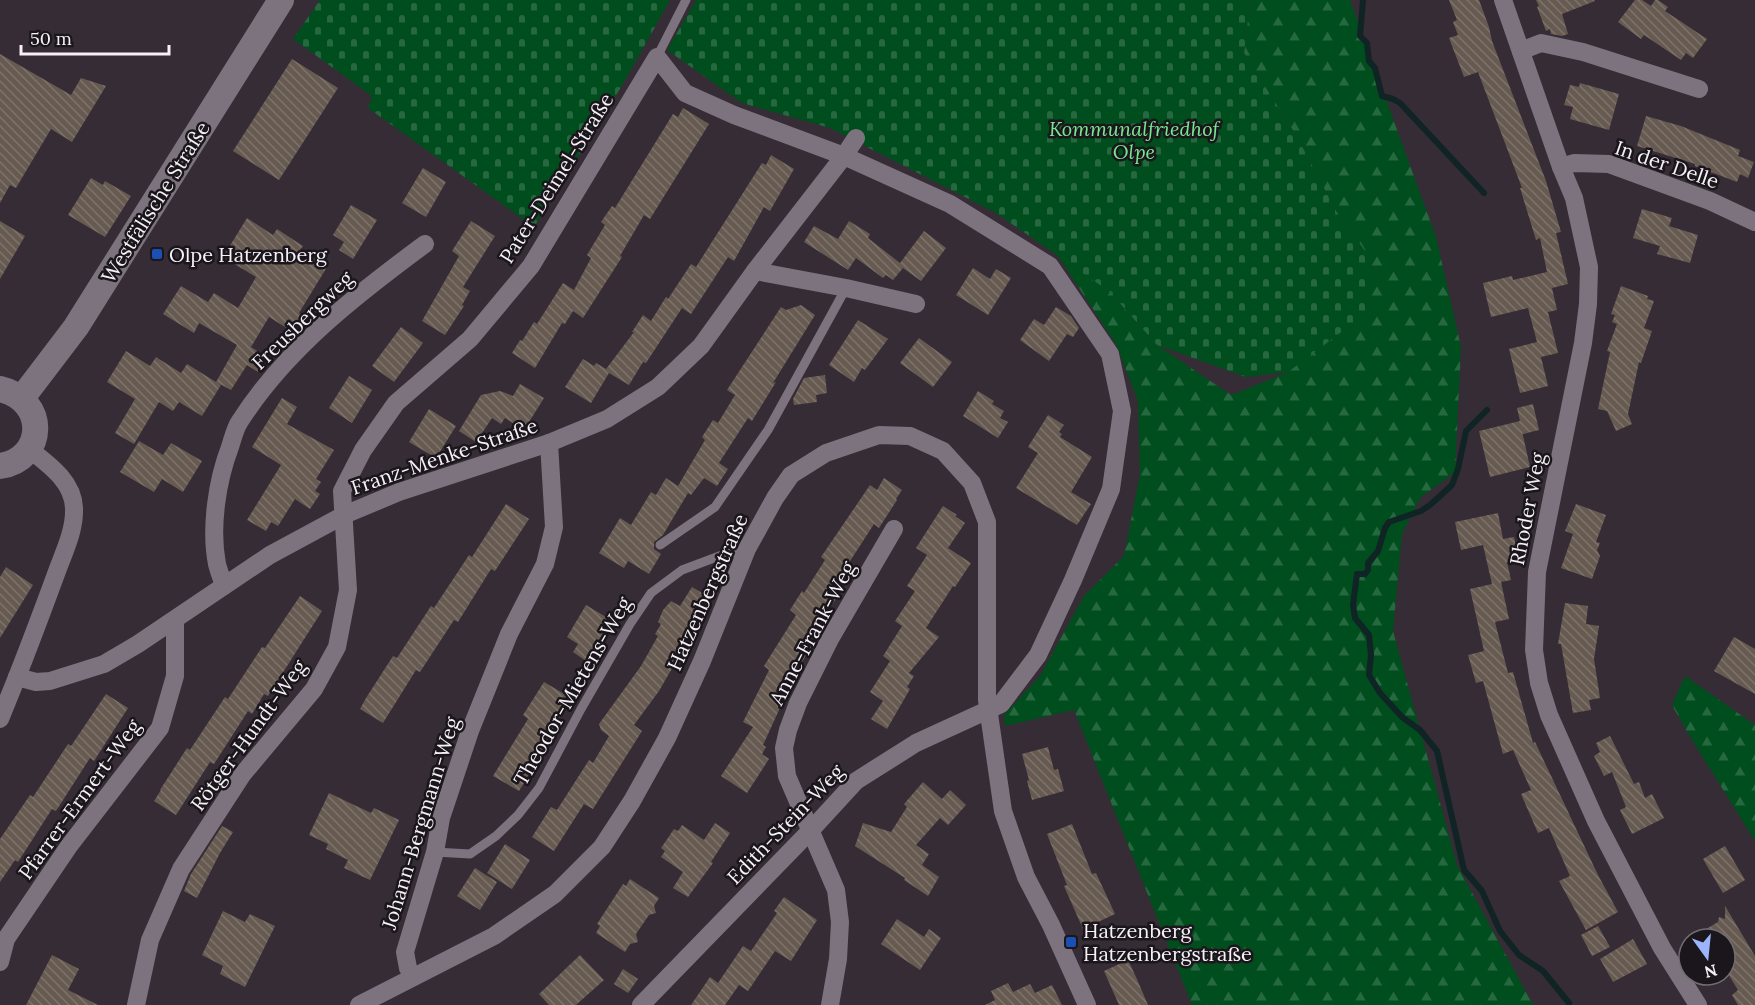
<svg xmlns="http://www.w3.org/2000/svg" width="1755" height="1005" viewBox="0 0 1755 1005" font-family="Lora,serif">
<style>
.forest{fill:url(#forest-firs)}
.cemetery{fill:url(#cemetery-stones)}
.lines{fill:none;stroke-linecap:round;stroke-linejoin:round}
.stream{stroke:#102325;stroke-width:6}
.building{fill:url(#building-back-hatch)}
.lane{stroke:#7d737f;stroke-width:9}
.street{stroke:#7d737f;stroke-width:18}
.secondary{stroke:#7d737f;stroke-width:26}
.transit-dot{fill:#1a4fb4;stroke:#1a161b;stroke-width:2}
.labels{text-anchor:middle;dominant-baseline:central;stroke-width:5;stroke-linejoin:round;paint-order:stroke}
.park-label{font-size:20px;font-style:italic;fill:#79e791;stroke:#1a161b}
.street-label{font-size:20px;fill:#f6f0f7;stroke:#1a161b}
.poi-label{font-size:20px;fill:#f6f0f7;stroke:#1a161b;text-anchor:start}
</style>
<defs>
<pattern id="forest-firs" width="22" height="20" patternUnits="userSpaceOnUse" patternTransform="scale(1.5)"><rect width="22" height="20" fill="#004e1d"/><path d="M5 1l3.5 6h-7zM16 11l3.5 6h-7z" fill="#26683f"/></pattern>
<pattern id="cemetery-stones" width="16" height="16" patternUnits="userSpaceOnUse" patternTransform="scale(1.5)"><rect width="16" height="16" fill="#004e1d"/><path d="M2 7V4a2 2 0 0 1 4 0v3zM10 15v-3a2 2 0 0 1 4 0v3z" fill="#26683f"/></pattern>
<pattern id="building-back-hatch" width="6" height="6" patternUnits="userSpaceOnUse" patternTransform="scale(1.5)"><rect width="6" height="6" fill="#675b51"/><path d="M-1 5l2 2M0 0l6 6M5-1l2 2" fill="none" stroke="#7d736b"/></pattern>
</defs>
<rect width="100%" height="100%" fill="#352c36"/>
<g class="forest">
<polygon points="1250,0 1350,0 1436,237 1461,347 1455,472 1420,498 1402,534 1393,631 1457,865 1533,1005 1192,1005 1074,710 1005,726 1004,715 1040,676 1084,596 1124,556 1140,474 1138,401 1116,344 1056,253 1110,292 1157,345 1231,395 1289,372 1370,258 1336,211 1297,137 1244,53"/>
<polygon points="1685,676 1755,725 1755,841 1689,735 1672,705"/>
</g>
<g class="cemetery">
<polygon points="320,0 670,0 623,84 534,227 368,108 372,96 293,39"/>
<polygon points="696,0 1250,0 1244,53 1297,137 1336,211 1370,258 1368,312 1288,372 1246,377 1157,345 1110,292 996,213 830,128 742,103 667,50"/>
</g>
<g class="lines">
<g class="stream">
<polyline points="1363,0 1360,36 1367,43 1369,61 1375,68 1382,96 1393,99 1400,103 1484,193"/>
<polyline points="1487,410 1466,431 1458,469 1452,485 1430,505 1421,511 1389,522 1385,528 1378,551 1368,563 1368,570 1365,574 1357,574 1353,605 1355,618 1369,635 1371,655 1369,675 1380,693 1402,717 1420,730 1437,751 1464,870 1482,891 1500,931 1519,955 1543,971 1569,1003"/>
</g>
</g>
<g class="building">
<polygon points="1449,0 1479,0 1489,27 1492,41 1546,181 1561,232 1556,233 1568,284 1552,288 1557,310 1548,312 1558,353 1541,357 1548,386 1520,393 1509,349 1537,342 1528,308 1491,317 1483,283 1512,276 1513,280 1547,272 1540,238 1536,240 1520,188 1522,188 1478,72 1464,77 1449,38 1458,35 1453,22 1457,20"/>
<polygon points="1536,0 1594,0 1595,1 1562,14 1568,34 1562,36 1551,34 1550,29 1546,31 1537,7 1539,6"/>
<polygon points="1635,0 1642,0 1651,6 1655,0 1658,0 1668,7 1665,11 1707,39 1693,58 1686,53 1681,60 1644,35 1641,39 1618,22"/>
<polygon points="0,54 71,95 81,78 106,86 72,142 51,129 16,188 10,185 0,203"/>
<polygon points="292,59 338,88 279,180 233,151"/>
<polygon points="1580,83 1619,94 1609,130 1570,119 1573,107 1564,105 1570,85 1579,87"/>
<polygon points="683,108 709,124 650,219 644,215 620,256 622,257 583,318 573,311 565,324 562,323 535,368 512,353 520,340 522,341 534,322 537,324 563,283 574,290 591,258 587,255 605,225 601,222 612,206 615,208 673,114 678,117"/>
<polygon points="1646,116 1681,126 1740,150 1738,156 1754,162 1748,178 1740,174 1737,182 1695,166 1695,164 1637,146"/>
<polygon points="771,155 794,169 770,211 764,207 734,261 728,257 691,314 682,308 646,363 643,362 629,385 609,373 591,403 565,387 583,359 594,366 596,363 606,369 634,332 632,332 643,315 651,321 666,297 668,299 691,264 696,267 762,163 766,165"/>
<polygon points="423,168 446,182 426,217 402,203"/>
<polygon points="91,178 103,185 105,181 131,196 105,237 68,215"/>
<polygon points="351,205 377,220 353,259 339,250 344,242 333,235"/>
<polygon points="1642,209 1672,218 1669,226 1698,235 1690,263 1657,254 1660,246 1633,238"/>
<polygon points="247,218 273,235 277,229 303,246 300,250 327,267 299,313 303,316 293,332 269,317 251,347 267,357 258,372 247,365 231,390 218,383 221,385 202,416 179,402 173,411 159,402 134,444 115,433 135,399 107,382 126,351 150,366 156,357 181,373 187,364 216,382 237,345 199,323 194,333 163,314 181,286 208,302 214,293 238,308 256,277 223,257"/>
<polygon points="0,221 25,236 0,279"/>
<polygon points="471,221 495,236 463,287 470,291 462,305 464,306 445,335 422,321 459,256 452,251"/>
<polygon points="849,221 870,234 868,238 900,263 924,231 946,248 921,281 903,268 893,280 886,275 883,278 856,258 848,270 804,242 814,226 838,239"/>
<polygon points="973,268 990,279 996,269 1011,278 988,315 956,295"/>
<polygon points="1621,286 1648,296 1647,299 1654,301 1644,328 1652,331 1641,363 1639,362 1628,414 1632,424 1616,431 1607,411 1598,409 1610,352 1607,351 1617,324 1612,322 1615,315 1611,314"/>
<polygon points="801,305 815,315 773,383 776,382 752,421 748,418 719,463 728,469 717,486 704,478 691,495 688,493 663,535 654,542 654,549 661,554 649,574 628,561 624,568 599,553 620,518 631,525 651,492 656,495 666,478 678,486 705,440 702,437 713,420 718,423 735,395 727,390 781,307 786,310"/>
<polygon points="1056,307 1071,316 1079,328 1073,337 1067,334 1049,361 1020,340 1034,319 1044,325"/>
<polygon points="858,320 888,339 865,370 862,368 854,382 829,365"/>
<polygon points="401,327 423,343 394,382 372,366"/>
<polygon points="919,338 952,362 933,387 900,363"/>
<polygon points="825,375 827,393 816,395 817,402 794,405 793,399 804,378"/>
<polygon points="349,376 372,390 352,423 329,408"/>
<polygon points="520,384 544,398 524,430 505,418 501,424 492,418 476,442 459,431 481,395 500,391 513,396"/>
<polygon points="978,391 994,401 992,404 1004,411 1000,418 1008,422 998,438 963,416"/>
<polygon points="282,398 297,407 287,424 334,450 316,479 321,482 315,491 320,494 310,509 295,499 278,526 271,522 266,531 247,520 281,465 252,447"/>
<polygon points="1533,404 1539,430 1523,434 1522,431 1530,467 1490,477 1479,431 1520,421 1517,408"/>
<polygon points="429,409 456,426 436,458 409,442"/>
<polygon points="1048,415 1064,425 1059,432 1062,434 1060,437 1092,457 1071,492 1091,504 1077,525 1016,488 1038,453 1028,447"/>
<polygon points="139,441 163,455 171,443 202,461 183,492 162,479 154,492 120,472"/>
<polygon points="884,478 902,490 896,499 897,500 879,528 874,524 832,589 839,594 807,642 812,646 781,695 785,697 763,745 766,747 762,754 769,759 747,793 721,776 753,727 743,722 769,670 764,666 796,615 790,610 802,591 804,593 825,560 821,557 870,485 877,490"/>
<polygon points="506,504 529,519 495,571 491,569 458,622 454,620 420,672 416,670 383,723 360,709 366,698 393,656 397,658 431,606 434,608 469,555 472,557"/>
<polygon points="1576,504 1606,515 1596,542 1600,543 1597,550 1600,556 1592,579 1561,568 1573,534 1565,531"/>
<polygon points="943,506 957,515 955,516 965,523 948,548 971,563 955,587 953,586 926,628 939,637 909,673 914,676 907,687 910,689 887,729 871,719 883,701 870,692 890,661 883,656 902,626 895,621 915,591 907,586 927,555 916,548"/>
<polygon points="1498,513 1503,539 1514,537 1519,560 1507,562 1511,580 1501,582 1509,619 1495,622 1508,673 1513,672 1533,743 1535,742 1598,875 1618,912 1586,930 1559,881 1570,876 1549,828 1538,833 1521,794 1531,790 1513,750 1503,754 1483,681 1476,683 1468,655 1484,651 1470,589 1492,584 1483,545 1461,550 1455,522"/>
<polygon points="6,567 33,585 0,638 0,577"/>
<polygon points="692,587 707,596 676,648 682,651 659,691 634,725 642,731 593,809 584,804 554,851 532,837 551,807 557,810 589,760 593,763 609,736 601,730 599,724 641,666 658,636 655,634 661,624 658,622 663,610 671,601 680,606"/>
<polygon points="300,596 322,611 268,696 264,694 252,714 248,711 214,764 210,762 176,815 154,801 161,790 160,790 187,748 190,750 225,697 228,699 262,647 265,648"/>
<polygon points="1565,603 1588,606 1586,624 1599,626 1594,659 1600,698 1589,700 1591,710 1573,713 1561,644 1558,644"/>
<polygon points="586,605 611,620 586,661 573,652 578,644 567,637"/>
<polygon points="1734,637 1755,649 1755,694 1714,671"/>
<polygon points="544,682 571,698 551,732 554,733 519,791 493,776 528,719 523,715"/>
<polygon points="106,694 128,708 94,761 90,758 56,811 52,809 18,862 15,860 0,882 0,839 30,795 33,797 68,744 71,746"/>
<polygon points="1610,736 1634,784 1639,782 1645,798 1652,794 1664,818 1632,834 1620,810 1626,807 1612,772 1604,776 1594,756 1600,752 1596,743"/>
<polygon points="1048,747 1054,770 1058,769 1064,791 1032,800 1027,781 1029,780 1022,754"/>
<polygon points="923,782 942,799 950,790 966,805 948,825 940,818 916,845 929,854 922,865 939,877 928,896 904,880 905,878 855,846 863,823 891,832 907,807 904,804"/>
<polygon points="329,793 371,813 374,808 399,820 370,880 344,868 348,860 326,849 328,844 309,835"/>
<polygon points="715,823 730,833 711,862 713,863 688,897 673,888 683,872 661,857 665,851 661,848 674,829 678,831 682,825 704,840"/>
<polygon points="1072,824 1092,874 1096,873 1115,914 1083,929 1064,886 1067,885 1047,834"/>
<polygon points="222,826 233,832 220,853 197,898 184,891 191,874"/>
<polygon points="505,844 530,860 512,889 487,873"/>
<polygon points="1725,846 1745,880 1723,893 1703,859"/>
<polygon points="475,868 497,882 480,910 457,896"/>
<polygon points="630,879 659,898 654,906 656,913 649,915 636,934 638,942 630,944 625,952 596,933 600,926 597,924 623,884 626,886"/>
<polygon points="784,897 817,920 791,961 775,951 748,991 739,985 725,1005 691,1005 710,977 718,983 743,946 751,951 777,913 774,911"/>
<polygon points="1725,906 1755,956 1755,1005 1738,1005 1732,995 1738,990 1725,969 1725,939 1689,939 1718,922 1719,917 1725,919"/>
<polygon points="223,911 245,922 250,914 275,926 245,987 220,974 223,966 202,955"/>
<polygon points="897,919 924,937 929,929 941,938 920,970 881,944"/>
<polygon points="1598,926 1610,947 1592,956 1581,935"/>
<polygon points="1633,939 1647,964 1613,982 1600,959"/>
<polygon points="52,955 79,969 68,990 98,1005 26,1005"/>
<polygon points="580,955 604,980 576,1005 549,1005 539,994"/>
<polygon points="1128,960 1136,977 1148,1005 1119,1005 1104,971"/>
<polygon points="623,969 638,979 628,993 614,984"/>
<polygon points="1008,983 1013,992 1030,984 1035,993 1052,985 1062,1005 985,1005 995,1000 991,991"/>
</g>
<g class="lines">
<g class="lane">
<polyline points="657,57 686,0"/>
<polyline points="660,545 715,507 768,430 846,288"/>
<polyline points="435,852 470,854 496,836 518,815 539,788 581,709 630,624 651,593 682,570 722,555 746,550"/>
</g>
<g class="street">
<polyline points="1503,0 1561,167 1574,198 1589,267 1588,304 1583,343 1537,572 1534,650 1539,683 1549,715 1596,821 1662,948 1698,1005"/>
<polyline points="1521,51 1541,43 1583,52 1699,89"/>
<polyline points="1561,167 1574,163 1609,164 1710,201 1755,222"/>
<polyline points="755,271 846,288 916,304"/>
<path d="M 224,586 C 222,579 219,572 217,564 C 210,528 217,481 230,447 C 233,438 235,428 240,421 C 286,349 356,295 425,244"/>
<polyline points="17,677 36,682 50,681 104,664 138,644 270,555 344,515 399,492 549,443 607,419 658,387 701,346 755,271 844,156 856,138"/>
<path d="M 0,719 C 20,671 38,623 56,574 C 63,554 75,531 74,508 C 73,481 48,464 29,449"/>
<polyline points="0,962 6,939 69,846 160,728 175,676 175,620"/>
<polyline points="413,977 408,968 405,952 435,852 441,818 470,731 509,634 545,564 554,527 549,443"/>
<polyline points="136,1005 150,940 181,869 242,775 314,689 337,647 348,590 342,491 363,450 396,403 470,339 531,266 657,57 685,93 734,115 844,156 950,204 1050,266 1110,354 1122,411 1111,489 1073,580 1038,655 1001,704 916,743 856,781 811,830 641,1005"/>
<polyline points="359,1005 494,936 555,894 602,847 632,801 667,738 702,661 747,549 775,498 791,475 826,453 879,435 910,436 943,451 972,483 987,522 987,700 1003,811 1026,877 1051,925 1087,1005"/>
<polyline points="830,1005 838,959 840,922 836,890 787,776 784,748 788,730 798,703 830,639 894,529"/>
</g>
<g class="secondary">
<path d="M 0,389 C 48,400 46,459 0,466"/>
<polyline points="22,398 76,327 281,0"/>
</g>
</g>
<g class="transit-dot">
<rect x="151" y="248" width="12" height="12" rx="3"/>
<rect x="1065" y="936" width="12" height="12" rx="3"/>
</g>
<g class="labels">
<g class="park-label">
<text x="1134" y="128">Kommunalfriedhof<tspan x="1134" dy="23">Olpe</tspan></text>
</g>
<g class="street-label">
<text transform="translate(1667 164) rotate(19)">In der Delle</text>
<text transform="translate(556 178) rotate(-58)">Pater-Deimel-Straße</text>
<text transform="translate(155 202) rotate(-58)">Westfälische Straße</text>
<text transform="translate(302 320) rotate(-44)">Freusbergweg</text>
<text transform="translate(444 456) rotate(-19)">Franz-Menke-Straße</text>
<text transform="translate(1527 509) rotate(-79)">Rhoder Weg</text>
<text transform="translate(707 592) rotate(-66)">Hatzenbergstraße</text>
<text transform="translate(812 633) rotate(-62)">Anne-Frank-Weg</text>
<text transform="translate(572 691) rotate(-60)">Theodor-Mietens-Weg</text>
<text transform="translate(248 735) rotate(-54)">Rötger-Hundt-Weg</text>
<text transform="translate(79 799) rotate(-54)">Pfarrer-Ermert-Weg</text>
<text transform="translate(420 823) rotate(-73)">Johann-Bergmann-Weg</text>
<text transform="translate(785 824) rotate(-46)">Edith-Stein-Weg</text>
</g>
<g class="poi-label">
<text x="169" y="254">Olpe Hatzenberg</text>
<text x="1083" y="930">Hatzenberg<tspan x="1083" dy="23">Hatzenbergstraße</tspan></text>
</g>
</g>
<g transform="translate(1707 957) rotate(165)"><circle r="28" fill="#1a161b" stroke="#726d73" stroke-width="1.5"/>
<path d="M0-4.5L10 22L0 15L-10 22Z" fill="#9cb4fd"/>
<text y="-9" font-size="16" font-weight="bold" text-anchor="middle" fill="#f6f0f7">N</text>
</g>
<path d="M21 45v9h148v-9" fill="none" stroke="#f6f0f7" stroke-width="3"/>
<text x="30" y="45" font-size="18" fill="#f6f0f7" stroke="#1a161b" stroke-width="4.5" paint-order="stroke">50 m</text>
</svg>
